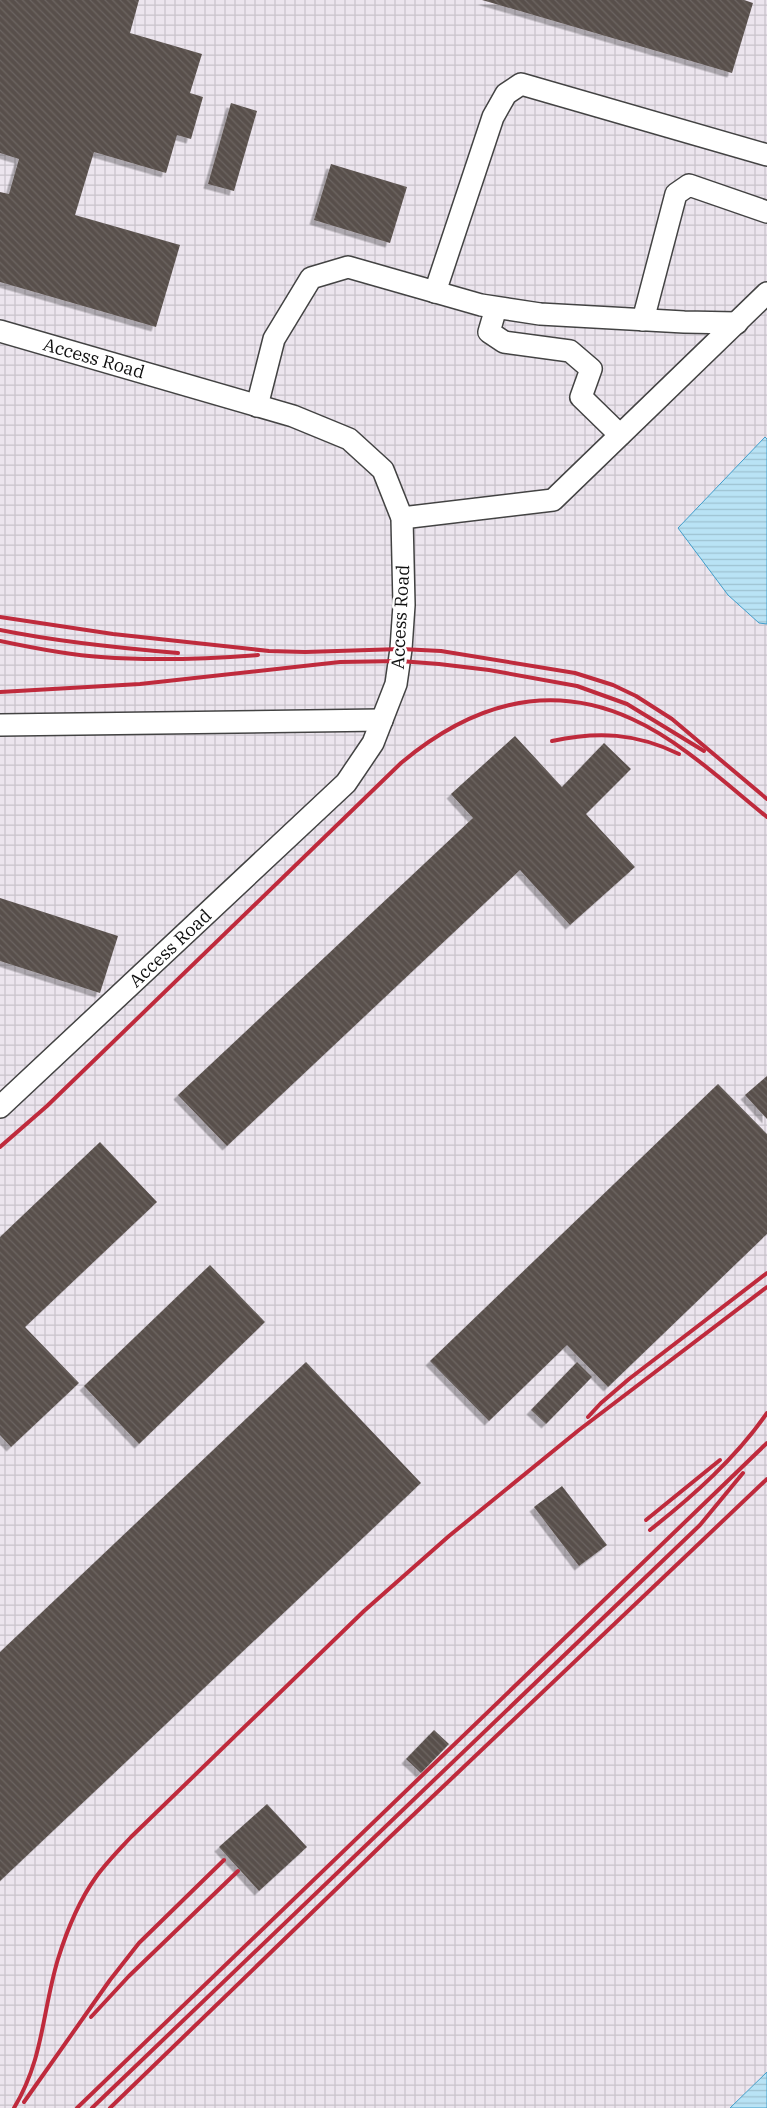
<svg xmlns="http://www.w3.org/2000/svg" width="767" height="2108" viewBox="0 0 767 2108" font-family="'IBM Plex Serif',serif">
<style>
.industrial{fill:url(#industrial-grid)}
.water{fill:url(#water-rules);stroke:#419ecb}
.building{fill:url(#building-back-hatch);filter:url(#shadow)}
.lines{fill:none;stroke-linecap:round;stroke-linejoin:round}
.minor-casing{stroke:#434343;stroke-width:24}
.minor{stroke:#fff;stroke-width:21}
.rail{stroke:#bf2a3c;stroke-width:4}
.labels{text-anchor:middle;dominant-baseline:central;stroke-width:5;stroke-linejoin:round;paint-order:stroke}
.street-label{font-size:18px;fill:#101010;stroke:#fff}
</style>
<defs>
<pattern id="industrial-grid" width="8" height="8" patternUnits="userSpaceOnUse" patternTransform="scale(1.25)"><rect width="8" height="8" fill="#ece5ee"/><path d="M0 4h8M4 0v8" fill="none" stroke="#c9c3cb"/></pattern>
<pattern id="water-rules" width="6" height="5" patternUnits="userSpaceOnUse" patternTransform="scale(1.25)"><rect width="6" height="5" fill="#b9e3f5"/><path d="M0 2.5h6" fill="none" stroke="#9ec2d1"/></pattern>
<pattern id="building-back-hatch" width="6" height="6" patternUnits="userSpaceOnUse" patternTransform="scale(1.25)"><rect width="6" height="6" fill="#59504c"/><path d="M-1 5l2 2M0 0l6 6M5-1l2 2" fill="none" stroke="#6c6561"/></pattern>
<filter id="shadow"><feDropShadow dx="-4.5" dy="4.5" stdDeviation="0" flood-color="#0004"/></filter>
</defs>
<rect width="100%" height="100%" fill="#fffcf3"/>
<polygon class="industrial" points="0,0 767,0 767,2072 730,2108 0,2108"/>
<g class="water">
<polygon points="765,437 767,439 767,624 759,623 728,595 678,528"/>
<polygon points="767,2072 767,2108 730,2108"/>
</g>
<g class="building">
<polygon points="0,0 139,0 130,33 202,54 190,93 203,97 191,139 177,135 166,173 94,152 75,215 180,245 156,327 0,282 0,192 9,194 19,159 0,153"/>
<polygon points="482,0 744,0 753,3 732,73"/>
<polygon points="231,103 257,111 234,191 208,184"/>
<polygon points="331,164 407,187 390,243 314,220"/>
<polygon points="515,736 562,787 604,743 631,769 586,814 635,867 570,925 520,870 227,1146 178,1095 473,818 451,794"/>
<polygon points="0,898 118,936 100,993 0,961"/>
<polygon points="767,1076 767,1119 745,1095"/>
<polygon points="718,1084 767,1134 767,1234 608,1387 567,1345 489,1421 430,1361"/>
<polygon points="100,1142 157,1202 25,1327 79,1383 11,1447 0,1435 0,1237"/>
<polygon points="210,1265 265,1322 139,1444 84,1386"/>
<polygon points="306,1362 421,1483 0,1881 0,1652"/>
<polygon points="577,1362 592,1377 546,1424 531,1410"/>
<polygon points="562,1486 607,1545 579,1566 534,1507"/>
<polygon points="434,1730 449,1744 421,1773 406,1759"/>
<polygon points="267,1804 307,1847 259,1891 219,1847"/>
</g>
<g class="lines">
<defs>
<g id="minor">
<polyline points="435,292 493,117 506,94 521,84 767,155"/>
<polyline points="496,308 489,332 504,342 570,351 591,369 581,397 620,435"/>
<polyline points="643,320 676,194 689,185 767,212"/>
<polyline points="0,331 293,416 349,439 383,470 402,518 404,605 401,649 396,684 373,743 346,783 0,1107"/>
<polyline points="257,406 274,339 311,278 348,267 481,305 540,314 684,322 737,323"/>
<polyline points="402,518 553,500 767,293"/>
<polyline points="0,725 382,720"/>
</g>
</defs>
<use href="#minor" class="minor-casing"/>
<use href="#minor" class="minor"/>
<g class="rail">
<polyline points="0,617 113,634 269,651 305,652 401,649 441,651 575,673 613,685 636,696 672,719 767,799"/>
<path d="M 0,630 C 59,642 118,648 178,653"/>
<path d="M 0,641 C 33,648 67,655 101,657 C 153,661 206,659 258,655"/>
<polyline points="0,692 140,684 340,662 400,661 439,664 489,670 577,686 627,704 704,751"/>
<path d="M 552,741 C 598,731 636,733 679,754"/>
<path d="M 0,1147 L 47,1106 L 401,763 C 469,706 547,680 632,719 C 681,741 726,784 767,817"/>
<polyline points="588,1417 601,1403 629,1379 767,1273"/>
<polyline points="646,1520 720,1460"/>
<path d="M 650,1530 C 693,1496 736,1458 767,1413"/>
<polyline points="91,2017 129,1976 238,1871"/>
<polyline points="24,2102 110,1980 139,1943 224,1860"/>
<path d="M 14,2108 C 44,2058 42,2012 58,1959 C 67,1930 78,1902 96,1877 C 106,1863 119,1850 131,1837 L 364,1611 L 449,1536 L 579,1430 L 767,1287"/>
<polyline points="77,2108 767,1443"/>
<polyline points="92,2108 700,1525 743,1473"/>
<polyline points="110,2108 390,1837 767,1479"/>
</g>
</g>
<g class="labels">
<g class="street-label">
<text transform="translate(94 358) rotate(16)">Access Road</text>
<text transform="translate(400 617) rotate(-87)">Access Road</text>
<text transform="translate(170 948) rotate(-43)">Access Road</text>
</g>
</g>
</svg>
